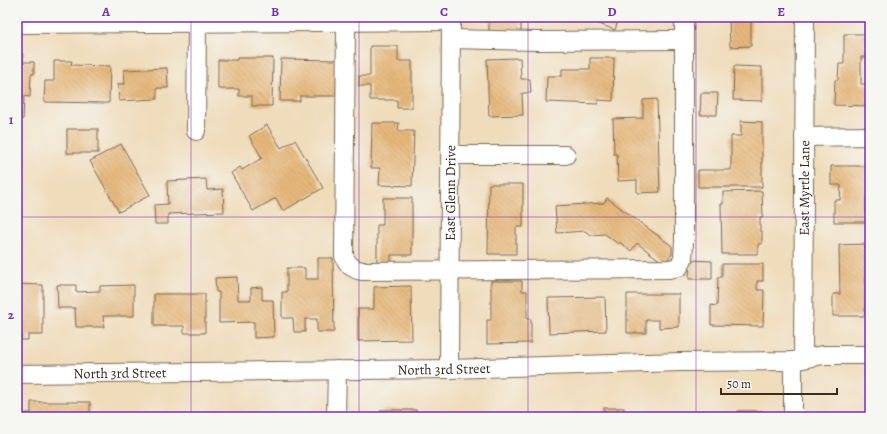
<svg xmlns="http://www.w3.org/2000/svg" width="887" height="434" viewBox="0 0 887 434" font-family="Alegreya,serif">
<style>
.building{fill:url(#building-back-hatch)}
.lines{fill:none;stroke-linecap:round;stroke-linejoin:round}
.minor-casing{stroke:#7a6855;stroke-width:20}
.minor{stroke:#fff;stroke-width:18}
.grid{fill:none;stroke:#7b2cbf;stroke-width:1;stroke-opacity:0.55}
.labels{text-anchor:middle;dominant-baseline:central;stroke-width:3.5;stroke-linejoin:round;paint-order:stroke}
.street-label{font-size:14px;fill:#3b2a1e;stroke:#f6f6f2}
.neatline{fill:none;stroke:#7b2cbf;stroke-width:1.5}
.grid-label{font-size:13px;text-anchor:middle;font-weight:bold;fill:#7b2cbf}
</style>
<defs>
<pattern id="building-back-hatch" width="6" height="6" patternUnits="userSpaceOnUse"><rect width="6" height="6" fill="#e6b87b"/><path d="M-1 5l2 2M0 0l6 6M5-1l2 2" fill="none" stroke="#c69e6a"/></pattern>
</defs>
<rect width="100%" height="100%" fill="#f6f6f2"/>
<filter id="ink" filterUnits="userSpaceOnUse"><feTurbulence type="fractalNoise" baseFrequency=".025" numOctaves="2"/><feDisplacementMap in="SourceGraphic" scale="8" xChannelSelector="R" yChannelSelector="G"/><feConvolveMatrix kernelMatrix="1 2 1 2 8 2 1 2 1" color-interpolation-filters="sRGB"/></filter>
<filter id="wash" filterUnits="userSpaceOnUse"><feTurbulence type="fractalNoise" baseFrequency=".012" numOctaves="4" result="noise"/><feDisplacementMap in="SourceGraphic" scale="16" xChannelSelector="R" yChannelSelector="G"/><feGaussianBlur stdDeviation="0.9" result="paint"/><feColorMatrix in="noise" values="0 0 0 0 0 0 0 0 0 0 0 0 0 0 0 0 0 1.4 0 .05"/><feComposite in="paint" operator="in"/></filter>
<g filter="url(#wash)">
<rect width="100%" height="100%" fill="#efdcbb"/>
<g id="blocks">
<g class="building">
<rect x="489" y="17" width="32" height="15"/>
<polygon points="581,17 616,17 619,18 615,30"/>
<polygon points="729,17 761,17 762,20 751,20 751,46 730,47"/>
<polygon points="844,34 870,34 870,57 861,57 861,84 870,84 870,106 834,105 835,80 838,80 839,64 844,64"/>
<polygon points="370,46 398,46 398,61 412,61 412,108 397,108 397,100 370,100 370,86 359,86 359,76 370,76"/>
<polygon points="17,54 23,54 23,62 34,62 34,74 31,74 30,97 24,96 23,119 17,119"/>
<polygon points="237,58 273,58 272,106 252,106 252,96 239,96 239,89 218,89 218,60 237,60"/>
<polygon points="520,58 521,79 530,79 531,93 522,93 523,115 489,116 487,59"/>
<polygon points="590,58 614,58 613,101 598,100 598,104 546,102 547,76 562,76 562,69 590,69"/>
<polygon points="281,59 337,60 336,96 300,96 300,101 280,101"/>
<polygon points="54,61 72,61 71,65 110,66 109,103 44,102 45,81 54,81"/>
<polygon points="734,66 762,67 762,101 733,100"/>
<polygon points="167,68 168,88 157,88 157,99 119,101 118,84 125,84 124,70"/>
<polygon points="701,93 718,93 717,115 700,115"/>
<polygon points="657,99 660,192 637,193 637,180 618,181 617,154 614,154 613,119 643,118 643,100"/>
<polygon points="741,121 762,122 762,187 698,187 698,170 731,170 731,136 741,136"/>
<polygon points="372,123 399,123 398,131 414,131 412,186 379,185 380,168 371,168"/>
<polygon points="267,125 281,148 295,140 323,188 283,211 276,198 253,211 231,173 240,167 242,170 262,158 249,136"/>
<rect x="67" y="129" width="31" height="24"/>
<polygon points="121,144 150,195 119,212 90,161"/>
<polygon points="831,166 870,166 870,196 866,196 866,222 834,222 834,200 840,200 841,185 831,185"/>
<polygon points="206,179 207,190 223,189 224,212 168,214 168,224 155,224 154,205 168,204 167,181"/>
<polygon points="489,184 523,184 523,227 516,227 516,254 488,254"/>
<polygon points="762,191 763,217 760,217 760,231 762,231 762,244 758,244 758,254 722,254 721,204 723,204 723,192"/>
<polygon points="383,198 412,198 412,255 391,255 391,262 377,262 377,225 383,225"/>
<polygon points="607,198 672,246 672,254 666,262 662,262 637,243 631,251 621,243 617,243 605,234 591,235 585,231 557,233 555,206 604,203"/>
<polygon points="865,244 865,316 833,316 833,294 840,294 839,245"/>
<polygon points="318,258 333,258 334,332 317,332 317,319 305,319 305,332 294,332 293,318 282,318 282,292 287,292 287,268 305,268 305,279 318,279"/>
<polygon points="690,260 712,261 712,279 689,279"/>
<polygon points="722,264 763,264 763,281 757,281 757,290 764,290 763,326 711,325 711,305 717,306 718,277 722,277"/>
<polygon points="237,277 238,300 251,300 251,288 262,287 262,300 273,300 274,337 254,338 254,322 219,323 219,292 216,292 215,278"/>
<polygon points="491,281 522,281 522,291 527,291 527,319 531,319 531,343 487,344 487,320 491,320"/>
<polygon points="17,284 43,285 43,335 28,335 28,340 21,340 21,331 17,331"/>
<polygon points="57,285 76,285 76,292 100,291 100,286 134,285 134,316 103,316 104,327 76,327 75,308 58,308"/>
<polygon points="411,286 412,340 358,341 358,309 374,309 374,287"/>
<polygon points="154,294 205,294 205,333 184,333 184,326 154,326"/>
<polygon points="627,294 679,294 679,327 659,328 659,320 646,320 646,333 627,333"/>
<polygon points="605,297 606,331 549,333 548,298"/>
<polygon points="31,402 90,402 90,417 25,417 25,413 31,413"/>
<rect x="604" y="408" width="20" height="9"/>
<rect x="381" y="410" width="35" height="7"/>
<rect x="738" y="411" width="24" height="6"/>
</g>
</g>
</g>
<g filter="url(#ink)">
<use href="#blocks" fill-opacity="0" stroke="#7a6855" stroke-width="1"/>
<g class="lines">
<defs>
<g id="minor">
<path d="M 346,22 L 344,256 C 348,265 351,268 361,271 L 669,269 L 679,267 L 683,259 L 684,241 L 684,17"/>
<polyline points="17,24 451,21"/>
<polyline points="451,39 537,41 684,40"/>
<polyline points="196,131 197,23"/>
<polyline points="804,137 870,136"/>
<polyline points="451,155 566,155"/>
<path id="s1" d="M 803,358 L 805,17"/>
<path id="s2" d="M 449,369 L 451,17"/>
<path id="s3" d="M 17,374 L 449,369 L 681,362 L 793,361 L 823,355 L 870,355"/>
<polyline points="336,417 337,370"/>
<polyline points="793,417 793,361"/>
</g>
</defs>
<use href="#minor" class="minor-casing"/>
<use href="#minor" class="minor"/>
</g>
</g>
<path class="grid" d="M 191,17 L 191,417M 359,17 L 359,417M 528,17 L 528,417M 696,17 L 696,417M 17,217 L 870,217"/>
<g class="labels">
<g class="street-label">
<text stroke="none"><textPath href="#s1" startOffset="170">East Myrtle Lane</textPath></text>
<text stroke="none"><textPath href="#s2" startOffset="176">East Glenn Drive</textPath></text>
<text stroke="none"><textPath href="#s3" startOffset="427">North 3rd Street</textPath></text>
<text stroke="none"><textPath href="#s3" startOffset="103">North 3rd Street</textPath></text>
</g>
</g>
<rect width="887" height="434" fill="none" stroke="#f6f6f2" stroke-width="44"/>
<path d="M721 388v6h116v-6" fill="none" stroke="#3b2a1e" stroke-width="2"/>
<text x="727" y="388" font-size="12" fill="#3b2a1e" stroke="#f6f6f2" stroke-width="3" paint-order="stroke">50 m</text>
<rect x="22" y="22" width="843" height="390" class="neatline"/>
<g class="grid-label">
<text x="106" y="16">A</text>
<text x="275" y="16">B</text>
<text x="444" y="16">C</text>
<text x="612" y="16">D</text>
<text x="781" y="16">E</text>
<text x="11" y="124">1</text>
<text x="11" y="319">2</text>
</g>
</svg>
